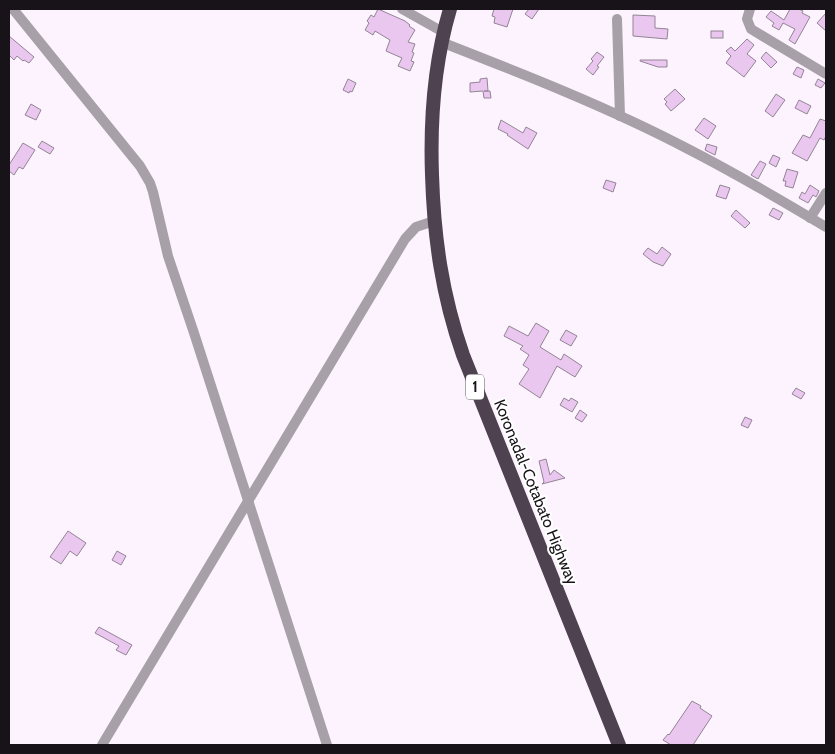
<svg xmlns="http://www.w3.org/2000/svg" width="835" height="754" viewBox="0 0 835 754" font-family="Cabin,sans-serif">
<style>
.building{fill:#eac7ef;stroke:#938495}
.lines{fill:none;stroke-linecap:round;stroke-linejoin:round}
.minor{stroke:#a7a0a8;stroke-width:10}
.highway{stroke:#4e4150;stroke-width:14}
.labels{text-anchor:middle;dominant-baseline:central;stroke-width:4;stroke-linejoin:round;paint-order:stroke}
.shield{fill:#fff;stroke:#5d595e;stroke-width:1}
.shield-label{font-size:15px;font-weight:bold;fill:#181219}
.street-label{font-size:16px;fill:#181219;stroke:#fff}
</style>
<rect width="100%" height="100%" fill="#fdf3fe"/>
<g class="building">
<polygon points="378,9 405,21 410,25 409,26 415,30 408,42 415,44 412,52 414,53 411,61 414,62 410,71 398,66 402,58 386,51 390,40 375,31 373,35 365,30 369,23 367,21 371,15 374,17"/>
<polygon points="494,9 513,9 507,27 494,23 495,17 492,16"/>
<polygon points="529,9 539,9 532,19 525,14"/>
<polygon points="790,9 799,9 803,11 802,13 810,17 795,44 789,40 795,29 783,23 779,30 772,26 774,23 766,17 771,11 784,20"/>
<polygon points="826,13 826,31 817,23"/>
<polygon points="633,15 655,16 655,28 668,29 667,39 633,36"/>
<rect x="711" y="31" width="12" height="7"/>
<polygon points="9,36 34,57 29,63 24,60 23,61 17,56 14,60 9,55"/>
<polygon points="747,39 754,45 747,54 756,61 744,77 726,63 731,56 726,51 731,47 735,51"/>
<polygon points="597,52 604,57 597,66 599,67 593,75 586,69 593,61 591,59"/>
<polygon points="766,52 777,62 771,68 761,58"/>
<polygon points="640,60 667,60 667,67 658,67 640,61"/>
<polygon points="797,67 804,70 801,78 793,74"/>
<polygon points="487,78 488,91 484,91 490,91 491,98 484,98 483,91 470,92 470,83 480,82 480,79"/>
<polygon points="348,79 356,83 352,92 350,91 349,93 343,90"/>
<polygon points="818,79 825,83 821,88 815,85"/>
<polygon points="675,89 685,99 671,111 665,104 667,102 664,99"/>
<polygon points="776,94 785,100 773,117 765,111"/>
<polygon points="799,100 811,106 807,114 795,108"/>
<polygon points="31,104 41,110 36,120 25,115"/>
<polygon points="704,118 716,126 708,139 695,130"/>
<polygon points="820,119 826,121 826,136 824,140 820,138 807,161 792,153 803,135 810,138"/>
<polygon points="501,120 523,133 526,127 537,133 528,149 507,135 508,134 498,129"/>
<polygon points="42,141 54,148 50,154 38,147"/>
<polygon points="23,143 35,150 23,169 19,167 14,175 9,171 9,165"/>
<polygon points="707,144 717,147 715,155 705,150"/>
<polygon points="773,155 780,158 776,167 769,163"/>
<polygon points="760,161 766,164 758,179 751,175"/>
<polygon points="787,169 798,172 793,188 785,186 786,181 783,181"/>
<polygon points="606,180 616,183 613,192 603,188"/>
<polygon points="720,185 730,188 726,199 716,196"/>
<polygon points="810,185 819,191 816,197 813,195 808,203 799,198 802,192 805,194"/>
<polygon points="773,208 783,213 779,220 769,215"/>
<polygon points="736,210 750,223 745,228 731,216"/>
<polygon points="662,247 671,254 663,266 653,262 643,254 648,248 657,254"/>
<polygon points="536,323 549,331 540,347 561,360 564,354 582,366 575,377 557,366 540,398 519,384 529,369 523,365 529,355 520,349 523,346 504,336 509,326 528,336"/>
<polygon points="566,330 577,336 571,346 560,340"/>
<polygon points="796,388 805,393 801,399 792,394"/>
<polygon points="564,398 569,401 571,398 578,402 572,412 560,405"/>
<polygon points="580,410 587,415 582,422 575,418"/>
<polygon points="745,417 752,420 748,428 741,425"/>
<polygon points="546,459 550,475 554,470 565,478 542,484 544,482 539,461"/>
<polygon points="68,531 86,543 77,556 70,551 61,564 50,557"/>
<polygon points="117,551 126,556 121,565 112,560"/>
<polygon points="99,627 132,645 126,655 116,650 119,646 95,633"/>
<polygon points="692,701 701,706 700,708 712,716 693,745 671,745 663,740 668,734 669,735"/>
</g>
<g class="lines">
<g class="minor">
<polyline points="13,9 140,166 150,183 153,192 168,256 194,333 327,745"/>
<polyline points="402,9 443,32"/>
<polyline points="750,9 747,19 751,29 826,74"/>
<polyline points="617,19 620,116"/>
<path d="M 441,42 C 523,74 610,108 688,149 C 735,173 781,200 826,227"/>
<polyline points="810,218 826,193"/>
<polyline points="102,745 405,239 416,227 434,221"/>
</g>
<path class="highway" d="M 450,9 C 434,63 430,118 432,175 C 434,238 442,295 463,355 L 619,745"/>
</g>
<g class="labels">
<rect class="shield" x="466" y="374.5" width="18" height="25" rx="4"/>
<g class="shield-label">
<text x="475" y="387">1</text>
</g>
<g class="street-label">
<text transform="translate(536 492) rotate(68)">Koronadal-Cotabato Highway</text>
</g>
</g>
<rect width="835" height="754" fill="none" stroke="#181219" stroke-width="20"/>
</svg>
